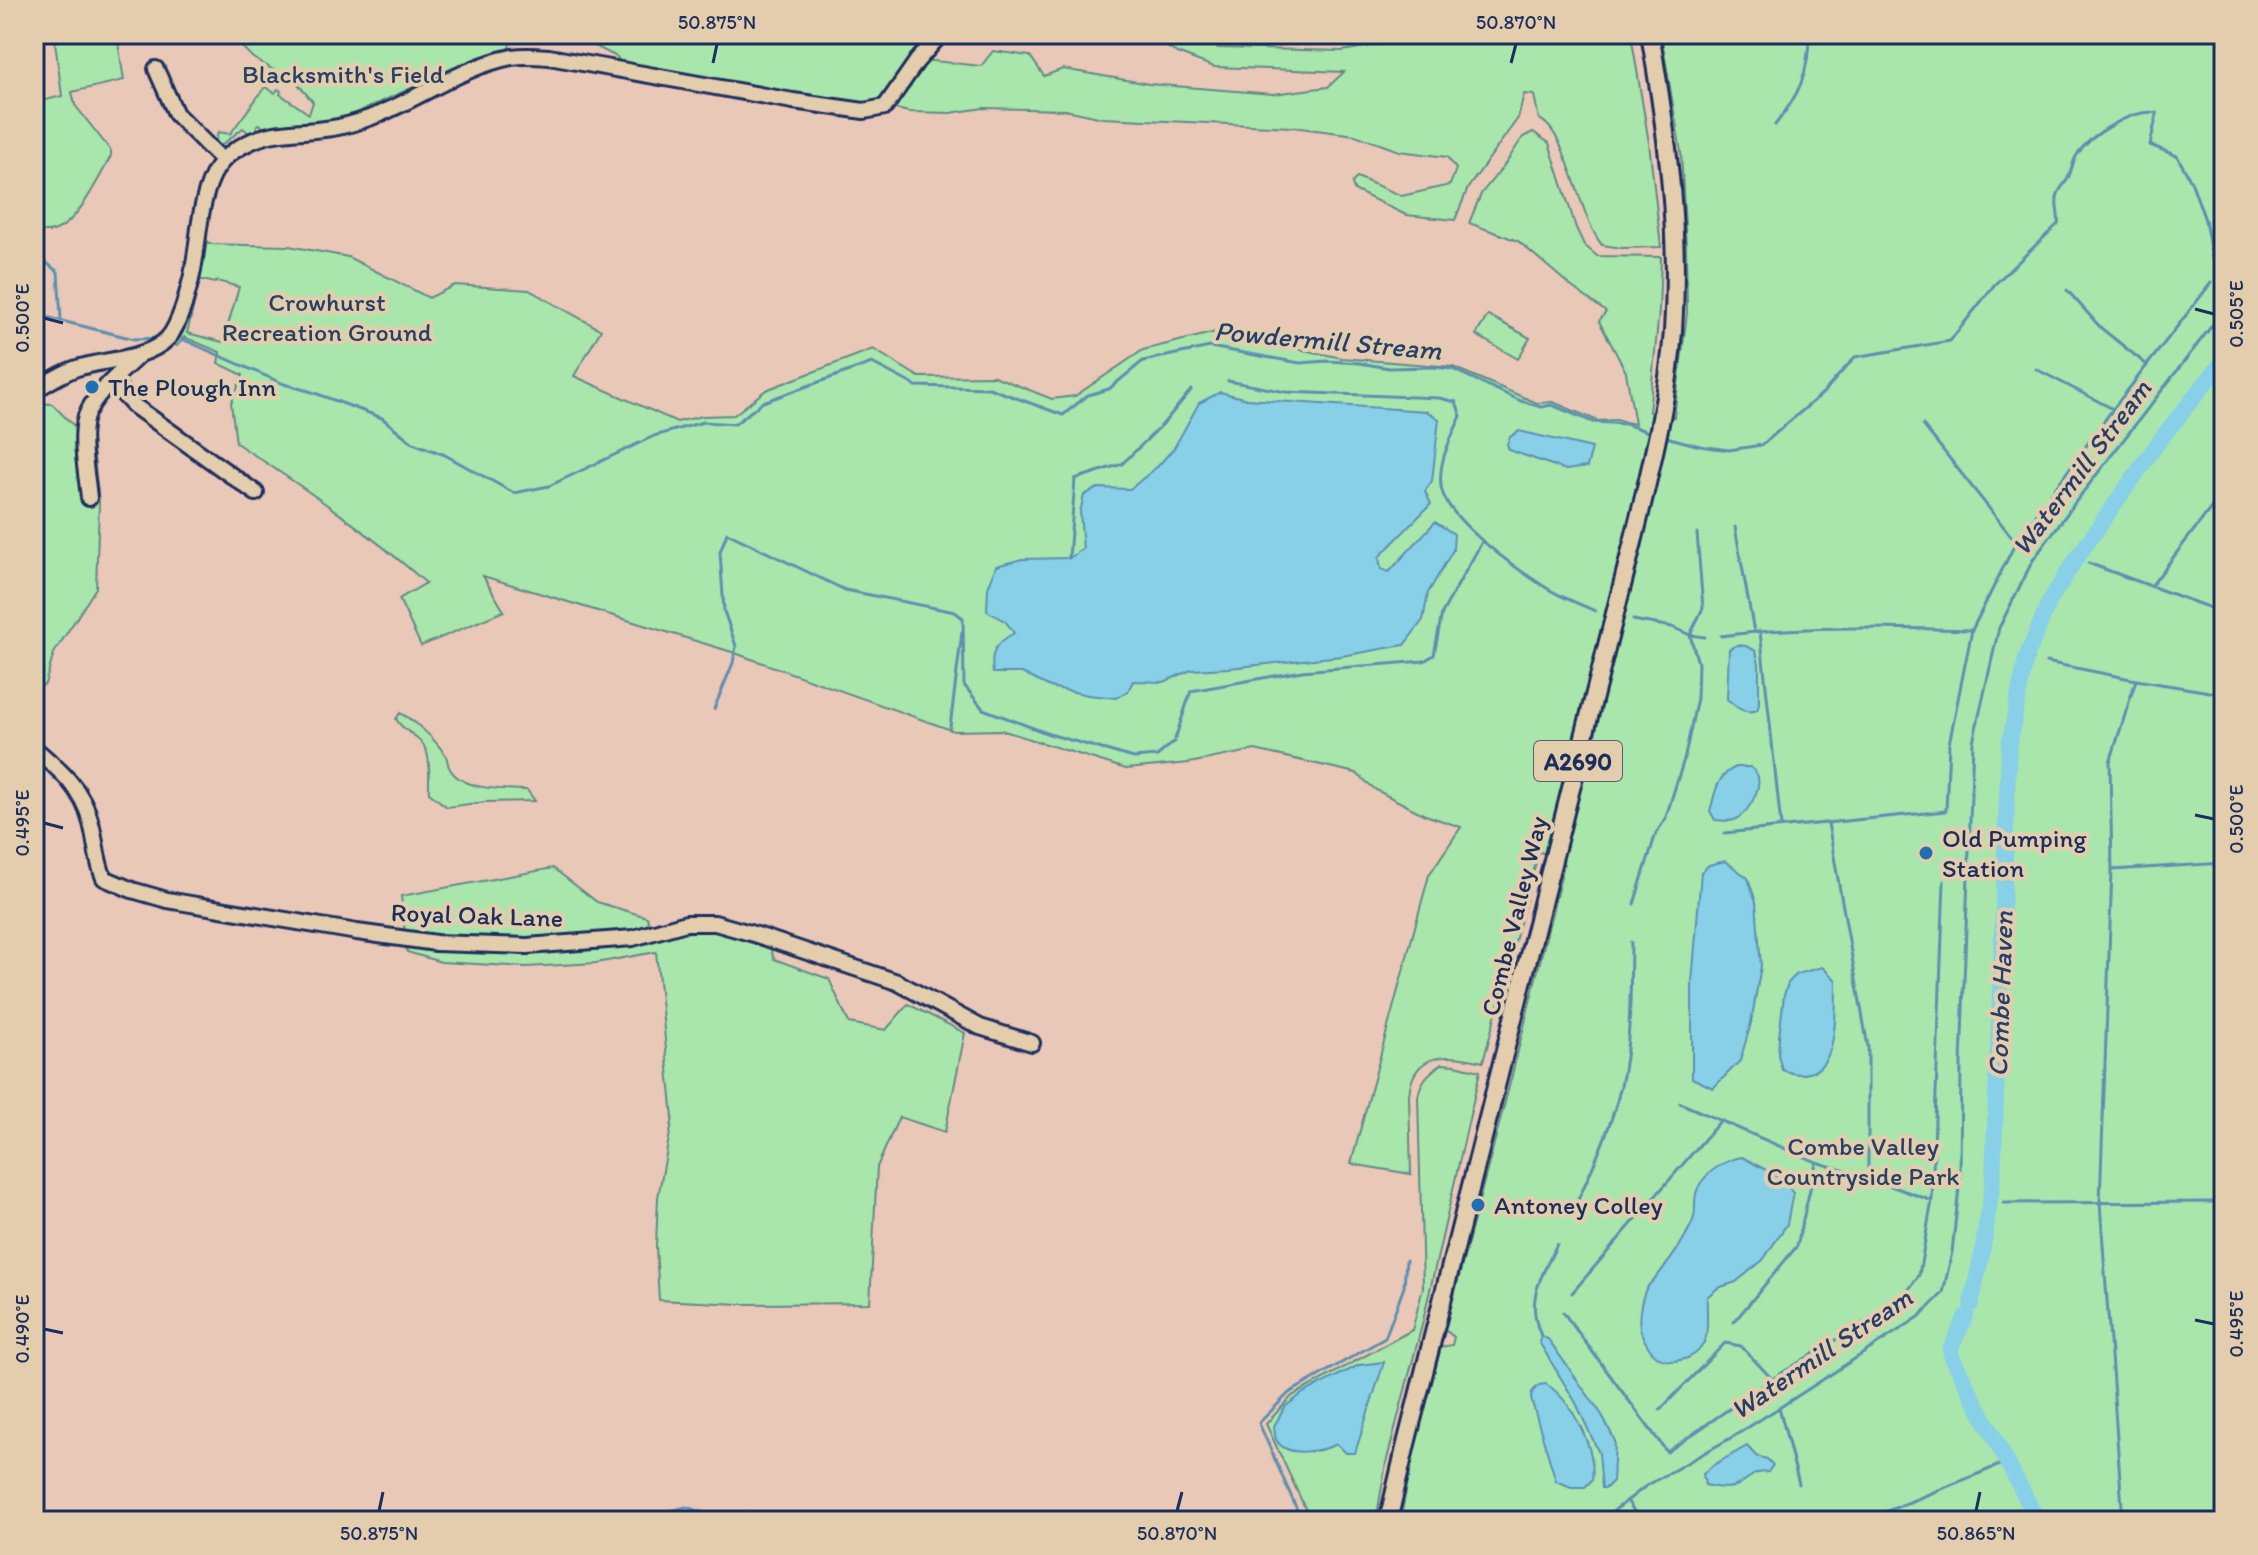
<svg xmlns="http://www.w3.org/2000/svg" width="2258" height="1555" viewBox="0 0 2258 1555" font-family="Itim,sans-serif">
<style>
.green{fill:#a9e6ac;stroke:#628a85;stroke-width:2}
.water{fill:#87d0e8;stroke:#5c90b1;stroke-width:2}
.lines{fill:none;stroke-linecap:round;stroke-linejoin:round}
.stream{stroke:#5c90b1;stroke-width:3}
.river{stroke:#87d0e8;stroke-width:16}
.minor-casing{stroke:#1b2f5e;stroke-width:20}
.major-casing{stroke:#1b2f5e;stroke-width:22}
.minor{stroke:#e4cdad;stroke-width:14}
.major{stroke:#e4cdad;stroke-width:16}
.ticks{fill:none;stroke:#1b2f5e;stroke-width:3}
.poi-dot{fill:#1f6fb2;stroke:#e4cdad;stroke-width:3}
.labels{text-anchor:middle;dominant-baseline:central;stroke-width:8;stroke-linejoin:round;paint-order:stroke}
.shield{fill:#e4cdad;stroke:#575e76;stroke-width:2}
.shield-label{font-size:24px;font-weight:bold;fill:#1b2f5e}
.park-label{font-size:26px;fill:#294166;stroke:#e4cdad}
.poi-label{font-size:26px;fill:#1b2f5e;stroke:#e4cdad;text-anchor:start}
.street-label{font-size:26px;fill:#1b2f5e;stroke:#e4cdad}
.water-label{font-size:28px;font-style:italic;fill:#263f6c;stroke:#e4cdad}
.neatline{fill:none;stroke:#1b2f5e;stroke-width:3}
.ticks-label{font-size:20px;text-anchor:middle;fill:#1b2f5e}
</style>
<rect width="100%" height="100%" fill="#eac8b8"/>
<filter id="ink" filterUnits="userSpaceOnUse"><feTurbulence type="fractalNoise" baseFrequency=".0125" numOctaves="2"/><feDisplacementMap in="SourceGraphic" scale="16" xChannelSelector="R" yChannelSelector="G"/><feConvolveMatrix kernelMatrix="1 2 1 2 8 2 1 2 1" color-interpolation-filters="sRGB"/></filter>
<g filter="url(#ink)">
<g class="green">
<path d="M 54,34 L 121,34 L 118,42 L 124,80 L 72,92 L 75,105 L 111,151 L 111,156 C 97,180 69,247 34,229 L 34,103 L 62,96 Z"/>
<polygon points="229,34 513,34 509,48 465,64 336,122 264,129 260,124 257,125 256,131 249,133 243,128 218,148 215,144 218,132 230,134 265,87 275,93 278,89 281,91 280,94 309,114 313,102 298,84 253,58"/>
<polygon points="571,34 613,34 618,36 619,34 931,34 881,101 857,105 622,67 617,57"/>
<path d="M 1145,34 L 1178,34 L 1219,48 L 1342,51 L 1399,41 L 1401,34 L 1631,34 L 1649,143 L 1661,247 L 1622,248 L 1602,245 C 1578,216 1568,131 1539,119 L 1534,95 L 1524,94 L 1518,118 L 1468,188 L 1455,220 L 1406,215 L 1354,190 L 1352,183 L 1357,177 L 1402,196 L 1450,185 L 1456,169 L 1447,157 L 1399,151 L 1355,135 L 1292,127 L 1103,118 L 1066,110 L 984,108 L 950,113 L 909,112 L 896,109 L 892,106 L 924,60 L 981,66 L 993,51 L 1030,56 L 1044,76 L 1063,69 L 1149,84 L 1273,94 L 1328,87 L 1344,72 L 1214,67 L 1177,53 Z"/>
<path d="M 1661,34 L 2224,34 L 2224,1521 L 1400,1521 L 1414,1451 L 1441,1347 L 1452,1345 L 1454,1337 L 1445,1330 L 1511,1079 L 1564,864 L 1539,851 L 1483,1062 C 1449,1054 1413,1050 1409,1095 L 1411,1174 L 1351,1164 L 1429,875 L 1461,827 L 1425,815 L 1376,790 L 1356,773 L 1255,750 L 1189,763 L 1126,769 L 1001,730 L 954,731 L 732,652 L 483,576 L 504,611 L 421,646 L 399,599 L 426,583 C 366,530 303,487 236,443 L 231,403 L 243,375 L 218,363 L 220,352 L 184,337 L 177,346 L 171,343 L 184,325 L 195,285 L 198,288 L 187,333 L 223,342 L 239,287 L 217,281 L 215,283 L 198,279 L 206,241 L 210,244 L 289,246 L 348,257 L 429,298 L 455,285 L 529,290 L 601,330 L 574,376 L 677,422 L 702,416 L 734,415 L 766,390 L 873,349 L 919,377 L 994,376 L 1052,399 L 1075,396 L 1143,350 L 1216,332 L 1342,358 L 1453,367 L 1537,403 L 1553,402 L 1598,421 L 1616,420 L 1635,424 L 1626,372 L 1599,321 L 1606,312 L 1572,287 L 1518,241 L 1469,223 L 1481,194 L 1505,164 L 1523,137 L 1533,132 L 1549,143 L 1576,228 L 1584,245 L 1597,256 L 1661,257 L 1659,311 L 1649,412 L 1674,417 L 1687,313 L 1686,247 L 1681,152 Z"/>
<polygon points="1488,315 1530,338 1518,359 1476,335"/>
<polygon points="34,403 52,404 78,430 92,439 99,503 96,588 54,653 45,684 34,691"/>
<path d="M 400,713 C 417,722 436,740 446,756 C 448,760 447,765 450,769 C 463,791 505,789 527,790 L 535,801 L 485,802 L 447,807 L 429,793 C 428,773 434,751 416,737 C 408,731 401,728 396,719 Z"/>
<polygon points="553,868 597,902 647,917 653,938 715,928 770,947 774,959 829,979 849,1023 886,1030 908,1004 965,1033 945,1132 899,1117 877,1167 870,1303 740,1304 659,1300 656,1246 658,1197 673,1117 656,952 596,963 526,967 441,962 407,952 401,896"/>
<path d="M 1441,1064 L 1455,1065 L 1480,1071 L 1422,1325 L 1386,1463 L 1376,1521 L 1311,1521 L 1266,1424 L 1292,1396 L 1412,1330 L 1423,1288 L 1418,1097 C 1421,1080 1428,1074 1441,1064 Z"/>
</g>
<g class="water">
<path d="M 1220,392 L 1247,399 L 1426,411 L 1439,419 L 1432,481 L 1425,491 L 1431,504 L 1379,557 L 1381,569 L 1389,572 L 1435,522 L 1454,534 L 1453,550 L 1428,593 L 1423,620 L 1404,645 L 1342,656 L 1229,668 L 1191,670 L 1164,682 L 1133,681 L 1128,691 L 1116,698 L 1088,695 L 1050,687 L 1022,673 L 993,673 C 990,651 995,644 1014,633 L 1005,621 L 987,611 L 988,588 L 996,566 L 1022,559 L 1069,558 L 1083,549 L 1080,512 L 1084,495 L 1098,488 L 1130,489 L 1158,466 L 1174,448 L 1199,403 Z"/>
<polygon points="1519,431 1592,448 1587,467 1566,470 1509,450 1507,444 1510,437"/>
<path d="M 1737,645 L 1746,646 L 1756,651 L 1759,664 L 1759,704 L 1757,710 C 1745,715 1736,707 1727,699 L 1729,649 Z"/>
<path d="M 1736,767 L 1750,767 C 1754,770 1756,771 1758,777 C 1761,791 1747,815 1734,820 C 1728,822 1721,820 1715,820 L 1710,811 C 1716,791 1716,776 1736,767 Z"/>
<polygon points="1725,861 1748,878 1756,902 1761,966 1751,1023 1740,1061 1713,1088 1692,1078 1692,983 1701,872 1709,865"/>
<path d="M 1822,967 L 1836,980 C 1835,1018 1841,1092 1782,1070 L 1778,1055 L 1779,1037 L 1784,995 L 1788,983 L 1797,974 Z"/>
<path d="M 1742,1157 L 1781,1178 L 1793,1193 L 1787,1224 L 1763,1260 L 1736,1282 L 1718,1288 L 1707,1297 C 1706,1312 1710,1333 1702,1346 C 1694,1360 1671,1365 1658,1357 C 1650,1352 1644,1340 1641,1332 C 1637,1320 1641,1300 1646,1289 C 1650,1282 1658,1277 1662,1270 C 1674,1256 1684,1240 1692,1223 C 1698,1211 1692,1200 1698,1188 C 1706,1171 1726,1160 1742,1157 Z"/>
<polygon points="1541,1336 1548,1339 1602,1415 1615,1441 1613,1481 1606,1488 1602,1488 1599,1453 1576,1403 1539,1342"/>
<path d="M 1384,1362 L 1355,1453 L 1346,1453 L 1337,1444 C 1323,1451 1285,1459 1276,1439 C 1274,1435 1275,1431 1274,1426 L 1285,1407 L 1303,1393 L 1359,1365 Z"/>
<path d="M 1546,1384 C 1572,1400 1597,1450 1592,1480 L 1585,1487 L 1571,1487 L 1556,1481 L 1531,1399 L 1532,1392 L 1539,1385 Z"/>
<path d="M 1747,1446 L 1756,1456 L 1767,1459 L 1773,1465 L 1768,1472 C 1751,1472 1751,1478 1738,1485 C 1729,1490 1715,1487 1705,1485 L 1703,1474 L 1712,1466 Z"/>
</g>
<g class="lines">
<g class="stream">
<path d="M 1775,125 C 1799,95 1809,74 1809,34"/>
<polyline points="34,253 58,272 61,319"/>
<polyline points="2067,290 2101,328 2147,365"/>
<polyline points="34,314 134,339 159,338"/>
<polyline points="182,339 284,384 312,392 382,418 413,443 445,455 514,493 549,486 654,436 703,422 735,424 763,402 872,363 916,386 989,388 1063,415 1088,395 1109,389 1143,361 1210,347 1300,363 1327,361 1359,363 1389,368 1433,367 1452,369 1521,401 1541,407 1552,405 1593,422 1626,424 1651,433"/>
<polyline points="2036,369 2113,409"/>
<path d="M 1228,381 L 1286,392 L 1439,398 L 1456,402 L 1461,416 C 1451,438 1438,461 1441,486 C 1444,518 1518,570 1545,587 C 1560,597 1578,603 1595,611"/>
<polyline points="1923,425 2015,541"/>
<path d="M 1662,436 L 1700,446 L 1729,450 L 1762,445 L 1823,393 L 1855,357 L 1950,341 L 1995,284 L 2058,224 C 2060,214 2054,205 2058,194 C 2060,188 2065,184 2068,178 C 2072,171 2072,162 2077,155 C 2090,135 2133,108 2157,113 L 2150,145 L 2177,156 L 2191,181 L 2205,220 L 2212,259 L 2224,271"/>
<polyline points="1735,527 1754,632"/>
<polyline points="1069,558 1075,479 1122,464 1162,425 1191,390"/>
<polyline points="2088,563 2224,613"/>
<polyline points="2152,585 2224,491"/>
<polyline points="1633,620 1672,627 1690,635 1705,637"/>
<polyline points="1760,631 1781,826"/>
<path d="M 1721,636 C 1803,625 1888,628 1972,630"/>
<polyline points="2026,658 2033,660"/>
<polyline points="2046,662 2136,680 2216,693"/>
<polyline points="714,709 733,663 736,646 724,611 720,552 727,533 845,590 955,612 963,618 964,685 983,709 1049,734 1134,758 1157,756 1174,742 1191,691 1302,671 1424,661 1434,655 1442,613 1482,542"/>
<polyline points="950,727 962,632"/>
<polyline points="1828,823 1868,1047 1868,1178"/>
<polyline points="1725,833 1946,811 1949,744 1972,630 2016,542 2113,409 2211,283"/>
<polyline points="2112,870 2224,863"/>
<polyline points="1634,904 1656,833 1665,820 1685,756 1697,698 1698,663 1690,635 1703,608 1697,533"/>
<polyline points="1680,1103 1816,1162 1868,1178 1930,1200"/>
<polyline points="2003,1203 2224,1202"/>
<path d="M 1571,1215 C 1588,1178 1606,1140 1617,1101 C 1632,1050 1630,995 1631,942"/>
<polyline points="1572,1293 1721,1120"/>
<polyline points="1563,1312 1667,1452 1772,1379 1902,1299 1919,1275 1932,1200 1944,881"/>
<polyline points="1734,1322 1797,1246 1816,1163"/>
<path d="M 1541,1336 C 1525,1298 1541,1278 1557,1244"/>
<polyline points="1779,1407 1799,1484"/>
<polyline points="1660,1410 1725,1343 1741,1346 1772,1379"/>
<polyline points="1628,1502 1638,1517 1637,1521"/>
<polyline points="1016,1516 1016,1521"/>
<polyline points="1873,1517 2007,1462"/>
<polyline points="1152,1519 1153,1521"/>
<polyline points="630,1521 686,1507 721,1519 748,1513 755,1521"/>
<polyline points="1302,1521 1259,1423 1289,1393 1385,1338 1404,1287 1406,1260"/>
<polyline points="1593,1521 1611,1513 1646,1486 1736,1435 1793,1399 1919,1317 1943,1293 1952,1252 1960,1179 1961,1063 1973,742 1999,628 2033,560 2077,500 2224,310"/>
<polyline points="2123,1521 2100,1203 2112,870 2110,762 2136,680"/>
</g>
<g class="river">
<polyline points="1971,1304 1982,1254 1993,1180 2009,745 2026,658 2049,602 2076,559 2160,440 2224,360"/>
<polyline points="1966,1316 1950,1350 1951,1355 2038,1521"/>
</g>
<defs>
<g id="minor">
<polyline points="156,69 176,114 222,160"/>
<polyline points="115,380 122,393 133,405 256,493"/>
<path d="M 34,391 C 48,382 62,373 77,368 C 105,359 147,360 168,338 C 176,329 180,316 184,305 C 187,293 191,282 193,270 C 199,238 199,204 213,175 C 222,157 236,148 254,140 C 280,129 310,133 338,127 C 400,115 450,69 512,57 C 524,55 537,56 549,57 L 793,101 L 864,111 L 885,107 L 917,61 L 941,34"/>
<path d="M 89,498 C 87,475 79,439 86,416 C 95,392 122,372 140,354"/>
<path d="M 34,748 C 59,769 83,789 91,823 C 96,841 96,860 104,878 L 132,890 L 167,900 L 357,932 L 436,943 L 527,946 L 633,938 L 686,923 L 715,923 L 757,935 L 897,982 L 980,1027 L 1032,1043"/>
</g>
<path id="major" d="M 1388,1521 L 1406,1444 L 1635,534 C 1651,467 1668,400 1673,331 C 1680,231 1667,132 1650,34"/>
</defs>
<use href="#minor" class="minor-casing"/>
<use href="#major" class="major-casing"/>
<use href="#minor" class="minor"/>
<use href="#major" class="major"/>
</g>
</g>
<path class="ticks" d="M 713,63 L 717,44M 1511,63 L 1516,44M 2195,309 L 2214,314M 44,318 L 63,323M 2195,815 L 2214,819M 44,823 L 63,828M 2195,1320 L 2214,1324M 44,1329 L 63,1333M 379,1511 L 383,1492M 1177,1511 L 1182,1492M 1976,1511 L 1980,1492"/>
<g class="poi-dot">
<circle cx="92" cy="387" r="8"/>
<circle cx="1926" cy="853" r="8"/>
<circle cx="1478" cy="1205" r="8"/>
</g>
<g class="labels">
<rect class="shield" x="1534" y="741" width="88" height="40" rx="6"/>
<g class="shield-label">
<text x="1578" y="761">A2690</text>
</g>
<g class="park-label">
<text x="343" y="74">Blacksmith's Field</text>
<text x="327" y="302">Crowhurst<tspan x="327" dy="30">Recreation Ground</tspan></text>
<text x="1863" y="1146">Combe Valley<tspan x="1863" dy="30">Countryside Park</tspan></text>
</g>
<g class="poi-label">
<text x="108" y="387">The Plough Inn</text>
<text x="1942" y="838">Old Pumping<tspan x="1942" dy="30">Station</tspan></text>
<text x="1494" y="1205">Antoney Colley</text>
</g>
<g class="street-label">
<text transform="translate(477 915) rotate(2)">Royal Oak Lane</text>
<text transform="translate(1514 916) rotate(-76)">Combe Valley Way</text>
</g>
<g class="water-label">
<text transform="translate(1328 340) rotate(5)">Powdermill Stream</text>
<text transform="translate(2081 467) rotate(-53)">Watermill Stream</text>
<text transform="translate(2000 994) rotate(-88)">Combe Haven</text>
<text transform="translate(1821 1353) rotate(-34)">Watermill Stream</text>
</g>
</g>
<rect width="2258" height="1555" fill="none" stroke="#e4cdad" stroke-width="88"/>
<rect x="44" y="44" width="2170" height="1467" class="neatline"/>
<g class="ticks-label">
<text x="717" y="29">50.875°N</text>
<text x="1516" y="29">50.870°N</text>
<text transform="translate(2236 314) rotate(-90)" y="7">0.505°E</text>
<text transform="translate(22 318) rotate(-90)" y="7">0.500°E</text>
<text transform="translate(2236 819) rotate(-90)" y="7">0.500°E</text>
<text transform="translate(22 823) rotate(-90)" y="7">0.495°E</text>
<text transform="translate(2236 1324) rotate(-90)" y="7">0.495°E</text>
<text transform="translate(22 1329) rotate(-90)" y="7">0.490°E</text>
<text x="379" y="1540">50.875°N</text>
<text x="1177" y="1540">50.870°N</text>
<text x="1976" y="1540">50.865°N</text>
</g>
</svg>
